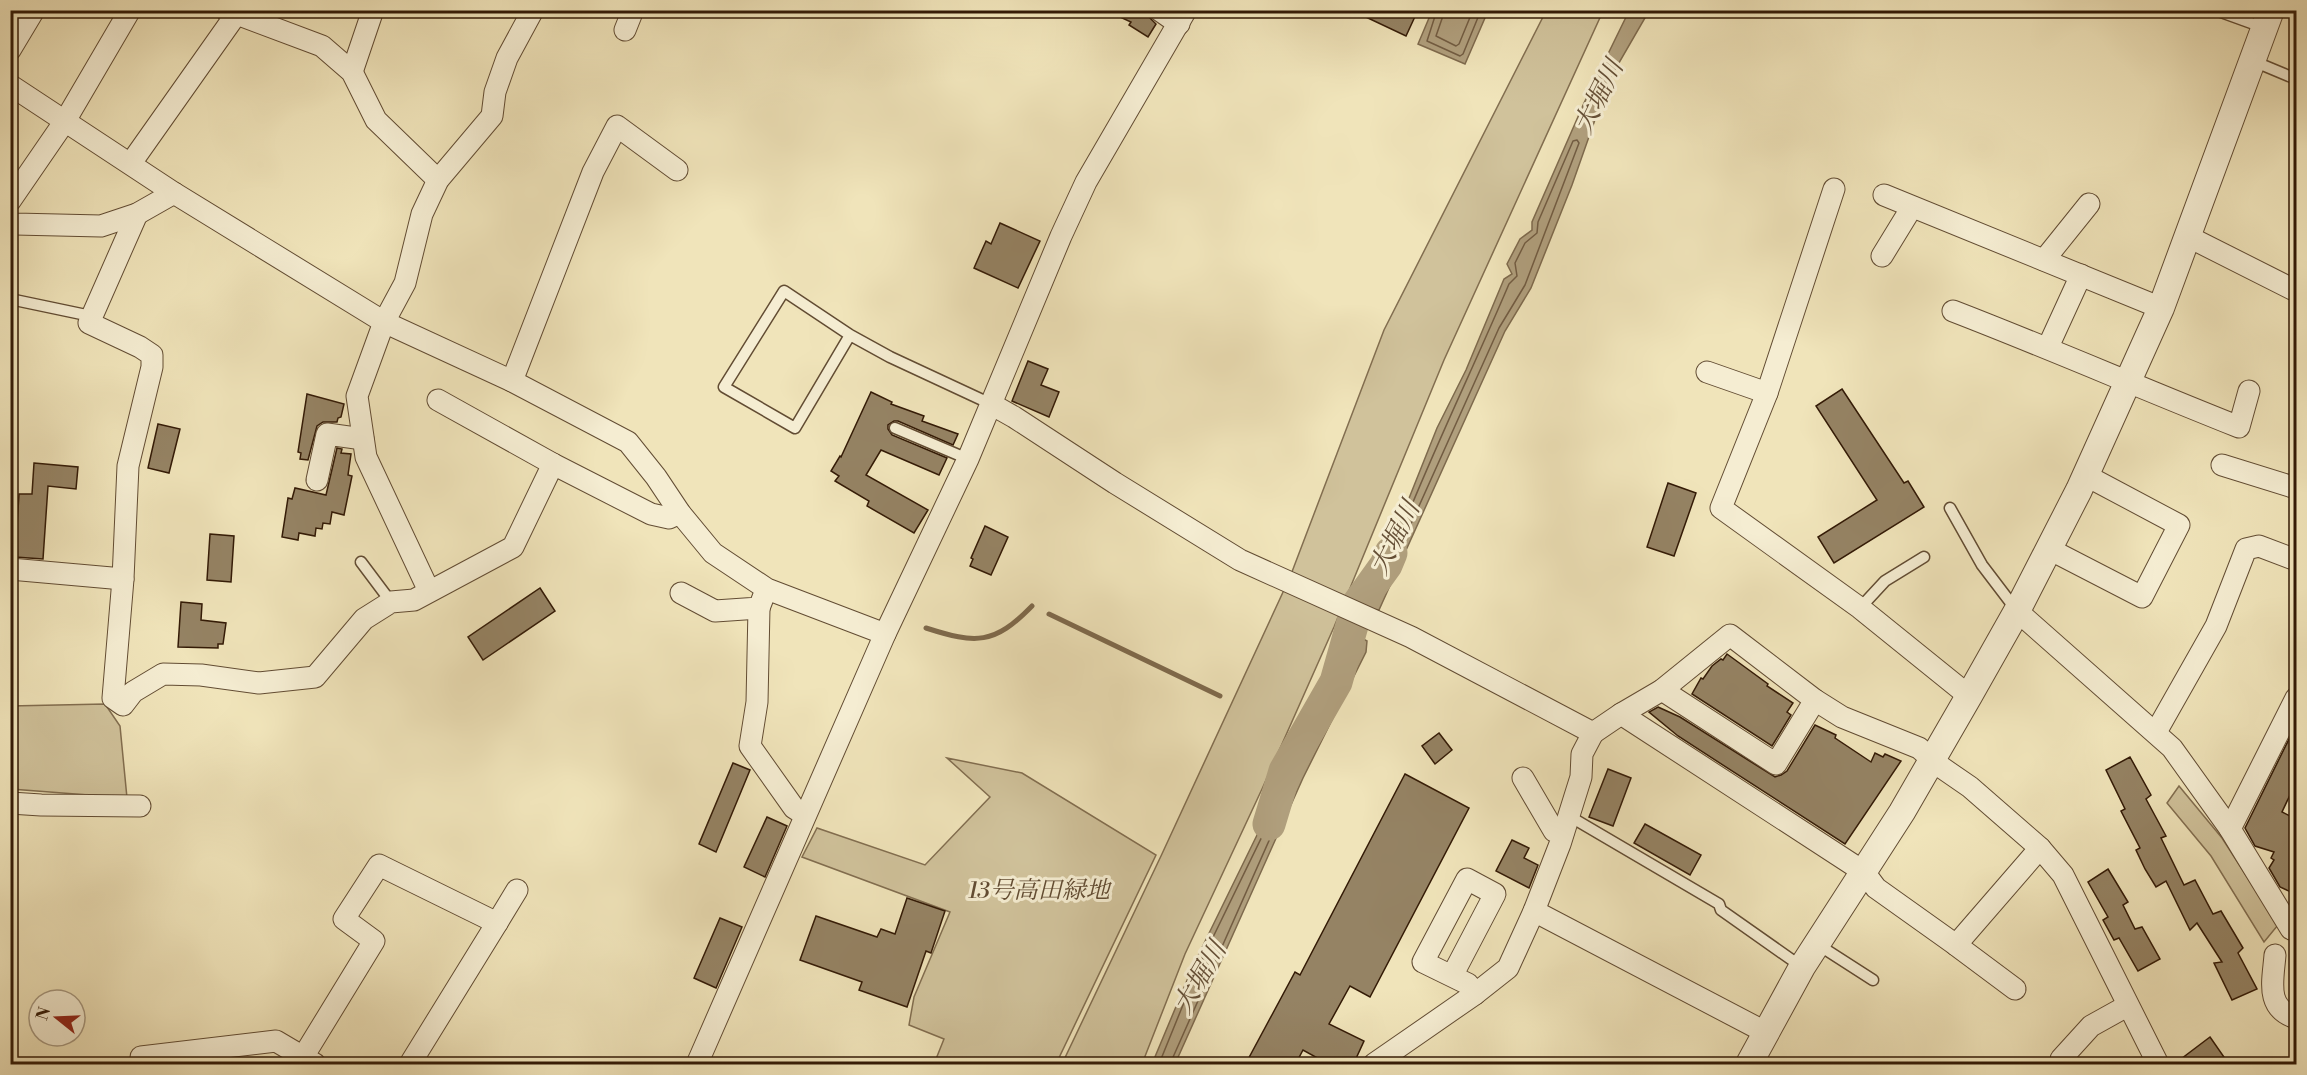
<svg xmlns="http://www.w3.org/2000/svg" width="2307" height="1075" viewBox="0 0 2307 1075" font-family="'Libre Bodoni','Noto Serif JP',serif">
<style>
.green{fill:#d0c29b;stroke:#826e50;stroke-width:1.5}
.water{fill:#b09f7d;stroke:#7e6a4d;stroke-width:1.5}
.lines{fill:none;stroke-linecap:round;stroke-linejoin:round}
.shore{stroke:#725c42;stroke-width:1.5}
.stream{stroke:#7e6a4d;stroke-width:5}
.river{stroke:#b09f7d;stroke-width:33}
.building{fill:#958364;stroke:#331a06;stroke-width:1.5}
.service-casing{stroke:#624c33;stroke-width:13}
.minor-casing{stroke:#624c33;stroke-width:23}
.tertiary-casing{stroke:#624c33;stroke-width:28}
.service{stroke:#f5edd2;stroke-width:10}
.minor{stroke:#f5edd2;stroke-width:21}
.tertiary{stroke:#f5edd2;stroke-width:26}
.labels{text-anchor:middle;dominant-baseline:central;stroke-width:6;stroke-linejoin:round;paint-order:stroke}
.park-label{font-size:24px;font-style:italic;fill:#624c33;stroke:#f5edd2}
.water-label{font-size:26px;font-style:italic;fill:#654f36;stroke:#f5edd2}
</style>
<rect width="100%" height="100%" fill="#f0e4ba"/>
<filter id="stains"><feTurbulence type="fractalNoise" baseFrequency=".00333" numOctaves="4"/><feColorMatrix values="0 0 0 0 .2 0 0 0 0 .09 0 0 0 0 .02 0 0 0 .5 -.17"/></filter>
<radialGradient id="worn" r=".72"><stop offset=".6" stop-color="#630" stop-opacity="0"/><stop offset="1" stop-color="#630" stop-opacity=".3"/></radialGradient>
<g class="green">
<polygon points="1546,11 1603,11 1444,360 1334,627 1262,789 1185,954 1142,1064 1062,1064 1161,856 1290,577 1384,330"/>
<polygon points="105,704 120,726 127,798 11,789 10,706"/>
<polygon points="947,758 1022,773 1156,855 1056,1064 934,1064 944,1039 909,1025 914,997 950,912 802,857 817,828 925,865 990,797"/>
<polygon points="2179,786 2222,838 2278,925 2264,942 2211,856 2167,803"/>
</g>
<g class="water">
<polygon points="1432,11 1488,11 1465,64 1418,44"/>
<polygon points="1629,11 1649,11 1609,80 1572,185 1531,288 1505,331 1379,610 1358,607 1380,571 1437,428 1466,370 1504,279 1512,274 1507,264 1520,239 1532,230 1532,222 1584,103"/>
<polygon points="1352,633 1367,641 1366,652 1303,778 1175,1064 1152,1064 1193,966 1323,700"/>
</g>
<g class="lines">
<g class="shore">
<polyline points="1437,10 1427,41 1460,56 1463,54 1481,10"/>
<polyline points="1445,10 1436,36 1456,46 1459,44 1473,10"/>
<path d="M 1577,140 L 1579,143 L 1525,285 L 1499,328 L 1410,526 L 1406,528 L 1404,524 C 1437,442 1475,364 1509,284 L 1517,276 L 1515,263 L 1525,243 L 1537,233 L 1538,222 L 1573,141 Z"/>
<polygon points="1356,643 1360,645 1360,650 1340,692 1336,693 1334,689"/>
<polyline points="1159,1064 1198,968 1289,781 1293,778 1295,782 1170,1064"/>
</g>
<g class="stream">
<polyline points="1049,614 1220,696"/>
<path d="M 926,628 C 976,644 994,645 1032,606"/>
</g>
<polyline class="river" points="1269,824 1285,771 1336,682 1358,604 1386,565 1391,553"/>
</g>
<g class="building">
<polygon points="1105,10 1142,10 1156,24 1148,37 1129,25 1131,22"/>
<polygon points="1351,10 1418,10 1406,36"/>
<polygon points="1000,223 1040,241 1018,288 974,268 986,241 991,244"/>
<polygon points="1028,361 1048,369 1041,385 1059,392 1049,417 1012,401"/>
<polygon points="1842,389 1904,483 1908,481 1924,507 1834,563 1818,537 1877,500 1816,406"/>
<polygon points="871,392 892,402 891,404 924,416 922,421 958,434 953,445 898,421 894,421 888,425 888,429 892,435 947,458 939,475 881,450 866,475 928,510 914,533 867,506 869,501 835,481 839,476 831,471 840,456 841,457"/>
<polygon points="307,394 344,404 341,417 338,418 337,422 323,422 317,426 308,460 300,459 301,453 298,452"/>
<polygon points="158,424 180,429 169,473 148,468"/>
<polygon points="337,448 342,449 341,453 351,454 348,475 352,476 344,515 332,512 330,524 323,523 322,529 316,528 315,536 299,533 298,540 282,537 288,498 292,499 295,488 326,495"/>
<polygon points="34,463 78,467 76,489 48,486 43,559 15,557 19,494 32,494"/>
<polygon points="1668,483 1696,493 1674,556 1647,547"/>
<polygon points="985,526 1008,537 991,575 970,566 973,559 971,558"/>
<polygon points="210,534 234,536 231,582 207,580"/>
<polygon points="540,588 555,611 483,660 468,637"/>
<polygon points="181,602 202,604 201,620 226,623 223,644 218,644 218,648 178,647"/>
<polygon points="1727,654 1768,684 1767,686 1793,703 1787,712 1791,715 1772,746 1692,694 1701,678 1703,679 1712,666 1721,659 1723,660"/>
<polygon points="1658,707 1680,717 1775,777 1781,775 1787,771 1815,725 1836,735 1835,738 1871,762 1875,753 1883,757 1885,754 1901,761 1845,844 1678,736 1649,712"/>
<polygon points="2296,725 2296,782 2282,812 2296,819 2296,885 2293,893 2280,887 2269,868 2274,860 2271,858 2274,852 2255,846 2245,828"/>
<polygon points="1439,733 1452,750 1435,764 1422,746"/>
<polygon points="2130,757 2151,795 2146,799 2166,836 2161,838 2184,885 2195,880 2213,914 2221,911 2243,948 2238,953 2257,989 2232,1000 2214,963 2222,962 2197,923 2190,930 2166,881 2156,887 2145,869 2136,850 2140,848 2121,811 2125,809 2106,770"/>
<polygon points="733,763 750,770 716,852 699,844"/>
<polygon points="1608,769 1631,778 1613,826 1589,817"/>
<polygon points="1405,774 1469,808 1370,997 1350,986 1329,1024 1364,1041 1353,1065 1330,1065 1303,1050 1295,1065 1245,1065 1295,972 1300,975"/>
<polygon points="767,817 787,826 765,877 744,867"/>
<polygon points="1645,824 1701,855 1690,875 1634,843"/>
<polygon points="1512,840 1529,848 1524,858 1538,865 1529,888 1496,871"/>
<polygon points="2108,869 2128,902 2123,905 2135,929 2142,927 2160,959 2138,971 2119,938 2114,940 2103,920 2108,917 2088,882"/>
<polygon points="907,898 945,911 931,953 926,951 907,1007 859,990 862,982 800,960 816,916 877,937 881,929 895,934"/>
<polygon points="720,918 742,927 716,988 694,978"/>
<polygon points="2210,1037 2224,1057 2214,1065 2173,1065"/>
</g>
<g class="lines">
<defs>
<g id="service">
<polyline points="2218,11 2265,28"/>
<polyline points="2253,61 2296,79"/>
<polyline points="10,299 91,316"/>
<polyline points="850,335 795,428 724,387 784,291 850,335 890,357 991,404"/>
<polyline points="895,428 968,459"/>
<polyline points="1950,508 1982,565 2017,611"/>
<polyline points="361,562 391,602"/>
<polyline points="1860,608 1885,581 1924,557"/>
<polyline points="1569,816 1719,904 1721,910 1802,967"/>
<polyline points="1817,944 1873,980"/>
</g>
<g id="minor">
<polyline points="226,10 322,46 352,72 376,120 438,180"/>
<polyline points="1159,10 1179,24"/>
<polyline points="625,30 633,10"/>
<polyline points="10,50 34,10"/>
<polyline points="352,72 373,10"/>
<polyline points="10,85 174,193 384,322 512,381 628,442 656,477 680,513 713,553 767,589 885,634"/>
<polyline points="131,163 237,13"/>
<polyline points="1834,189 1767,393 1721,508 1860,608 1969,696"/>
<polyline points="1884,195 2161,308"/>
<polyline points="10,201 65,121 130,10"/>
<polyline points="137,214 89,323 140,347 152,355 152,367 128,466 123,579 113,698 123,705 133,692 163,674 201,675 259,683 315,677 364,619 391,602 414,600 513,547 553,464 651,514 669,518 680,513"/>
<polyline points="10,222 15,224 101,226 137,214 174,193"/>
<polyline points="2189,237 2296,291"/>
<polyline points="1882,256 1912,207"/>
<polyline points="2044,260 2089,204"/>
<path d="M 1953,311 C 2049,348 2143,389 2239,427 L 2249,391"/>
<polyline points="2048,347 2081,275"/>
<polyline points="1707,372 1767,393"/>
<polyline points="512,381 593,172 617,126 677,170"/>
<polyline points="438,400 553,464"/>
<polyline points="991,404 1014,417 1115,483 1240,560 1411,637 1593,733 1621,714 1864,872 1876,888 1956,945 2040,848"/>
<polyline points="2222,465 2296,488"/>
<polyline points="317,480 327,434 363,439"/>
<polyline points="2049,549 2142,597 2179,525 2085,475"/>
<polyline points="10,569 123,579"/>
<polyline points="429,591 366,457 357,396 384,322 405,283 422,214 438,180 492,116 495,92 507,58 533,10"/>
<polyline points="681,593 715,611 759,608 764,595"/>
<polyline points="759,608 757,702 750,746 794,808 805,815"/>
<polyline points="2017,611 2172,748 2230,829"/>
<polyline points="1662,690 1776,764 1815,700"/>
<polyline points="2296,698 2230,829 2291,929 2296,917"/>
<polyline points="1621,714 1662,690 1730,635 1815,700 1842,717 1919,748 1941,767 1970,787 2040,848 2063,875 2158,1064"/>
<polyline points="2156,732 2216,626 2246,549 2259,546 2296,560"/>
<polyline points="1523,778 1554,831 1563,833"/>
<polyline points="10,803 41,805 140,806"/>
<polyline points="1534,911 1765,1032"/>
<polyline points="497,923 517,890"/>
<polyline points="1956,945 2015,989"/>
<path d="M 2275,955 C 2273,981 2265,1008 2296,1018"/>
<polyline points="1452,976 1495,894 1467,879 1423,962 1468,984 1475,994"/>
<polyline points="303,1057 374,941 344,919 379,865 497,923 410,1064"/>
<polyline points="141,1064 141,1057 276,1041 315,1064"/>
<polyline points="697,1064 885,634 968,459 1061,236 1086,182 1186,10"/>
<polyline points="1374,1064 1475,994 1508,968 1534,911 1560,844 1581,777 1582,754 1593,733"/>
<polyline points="2067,1064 2061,1059 2091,1026 2127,1006"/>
</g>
<polyline id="tertiary" points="1749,1064 1802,967 1902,812 1969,696 2017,611 2079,490 2161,308 2271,10"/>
</defs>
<use href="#service" class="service-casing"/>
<use href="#minor" class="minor-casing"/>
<use href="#tertiary" class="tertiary-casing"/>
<use href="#service" class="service"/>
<use href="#minor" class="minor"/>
<use href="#tertiary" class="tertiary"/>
</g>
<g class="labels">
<g class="park-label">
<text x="1039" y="891">13号高田緑地</text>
</g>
<g class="water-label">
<text transform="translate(1599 97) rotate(-64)">大堀川</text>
<text transform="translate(1395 538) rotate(-63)">大堀川</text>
<text transform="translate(1200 978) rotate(-60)">大堀川</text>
</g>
</g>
<rect width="2307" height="1075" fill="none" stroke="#f0e4ba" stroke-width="36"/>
<rect x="12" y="12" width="2283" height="1051" fill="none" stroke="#331a06" stroke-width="3"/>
<rect x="18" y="18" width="2271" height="1039" fill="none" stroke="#331a06" stroke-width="1.5"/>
<g transform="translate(57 1018) rotate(288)"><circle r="28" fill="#f5edd2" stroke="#a79980" stroke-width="1.5"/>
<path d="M0-4.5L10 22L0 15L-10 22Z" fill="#8f2418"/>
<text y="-9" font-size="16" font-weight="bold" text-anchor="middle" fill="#331a06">N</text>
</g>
<rect width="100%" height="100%" filter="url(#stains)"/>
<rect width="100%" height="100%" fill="url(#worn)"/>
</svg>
